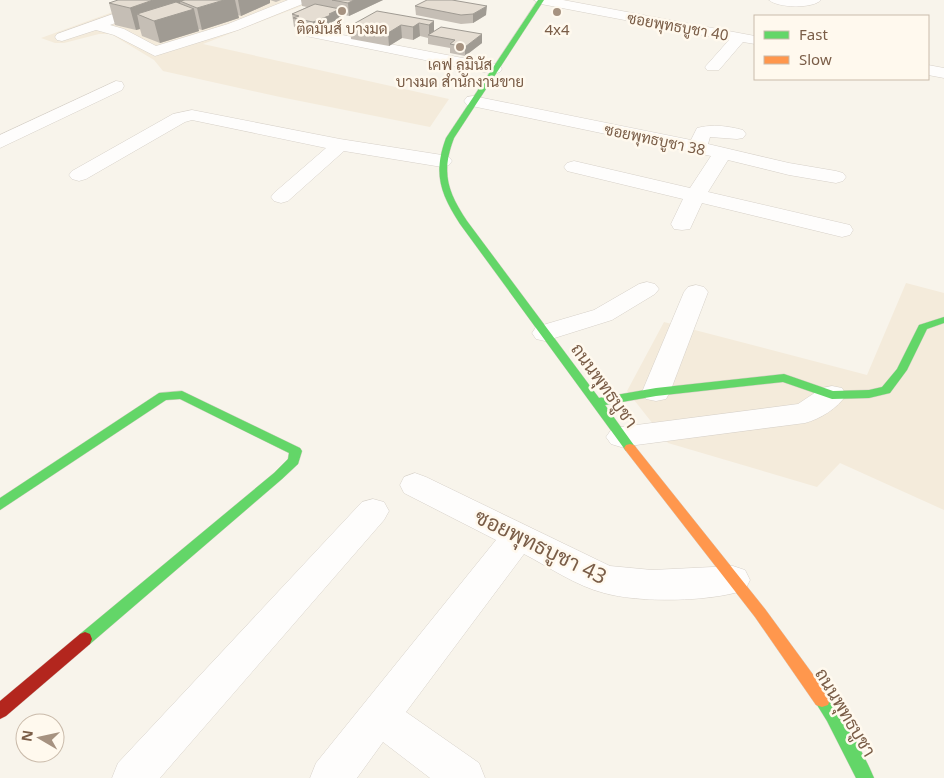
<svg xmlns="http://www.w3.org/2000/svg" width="944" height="778" viewBox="0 0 944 778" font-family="'Noto Sans',Sarabun,sans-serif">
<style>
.residential{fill:#f4ebdb}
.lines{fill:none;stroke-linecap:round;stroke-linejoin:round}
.street-casing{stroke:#d7d1c9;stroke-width:1}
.fast-casing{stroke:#d8d0c7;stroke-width:1}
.slow-casing{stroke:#d8d0c7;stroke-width:1}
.jam-casing{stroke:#d8d0c7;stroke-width:1}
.street{fill:#fefdfc;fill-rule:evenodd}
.fast{fill:#63d668;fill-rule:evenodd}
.slow{fill:#ff974d;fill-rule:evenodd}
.jam{fill:#b3261e;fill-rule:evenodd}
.wall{fill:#c5beb5}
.shaded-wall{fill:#a09b93}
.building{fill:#e5ddd2;stroke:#a09b93}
.poi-dot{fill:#a69280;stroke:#fff9ee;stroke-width:2}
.labels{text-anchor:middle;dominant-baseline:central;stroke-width:5;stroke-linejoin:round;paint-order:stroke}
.far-street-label{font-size:15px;fill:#7a5d47;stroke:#fff9ee}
.far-poi-label{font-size:15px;fill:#7a5d47;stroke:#fff9ee}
.street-label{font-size:18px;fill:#7a5d47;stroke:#fff9ee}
.near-street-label{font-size:21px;fill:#7a5d47;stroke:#fff9ee}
</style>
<rect width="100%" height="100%" fill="#f8f4eb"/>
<g class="residential">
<polygon points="146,0 317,0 203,44 449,99 430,127 280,97 163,71 154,60 111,34 99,34 64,43 55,43 41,38"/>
<polygon points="906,283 944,293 944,510 840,463 817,487 668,443 627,391 664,322 867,375"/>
</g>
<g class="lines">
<defs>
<g id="street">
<polygon points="152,0 172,0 170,3 110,25 124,29 156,46 228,24 288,0 307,0 305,3 238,30 155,56 114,35 96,30 62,41 57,40 55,37 57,34"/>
<polygon points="534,0 563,0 755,36 755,44 743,42 719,70 707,70 705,67 729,40 541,4"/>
<path d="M 769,0 L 821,0 C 813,9 777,8 769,0 Z"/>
<polygon points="311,29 494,64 500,66 502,69 500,72 494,74 306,36 304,33 306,30"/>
<polygon points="928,65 944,68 944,78 928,75"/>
<polygon points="116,81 122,82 124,86 122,90 0,148 0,135"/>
<path d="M 473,96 L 691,140 L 697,128 C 712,124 728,126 743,130 L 746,134 L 743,138 L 737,139 L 710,137 L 708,144 L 789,163 L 836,171 L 843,173 L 846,177 L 843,181 L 836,183 L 789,175 L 728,160 L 708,192 L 850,225 L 853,230 L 850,235 L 842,237 L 702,203 L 690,229 L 682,230 L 674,229 L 671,224 L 683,199 L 567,171 L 564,167 L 567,163 L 574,161 L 690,188 L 711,156 L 467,105 L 464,101 L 467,97 Z"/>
<polygon points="192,110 340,139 442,155 449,157 452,161 449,165 442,167 344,151 288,201 281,203 274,201 271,197 274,193 326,148 192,120 185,122 86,179 79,181 72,179 69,175 72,171 173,114"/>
<polygon points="647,282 655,284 659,289 655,294 612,320 545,341 536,339 532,333 536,327 594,310 639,284"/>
<polygon points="696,285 704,287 708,292 670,392 666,399 656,401 646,399 642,392 684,292 688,287"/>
<path d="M 832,386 L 842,388 L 846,395 C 838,408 820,419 805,423 L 621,447 L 611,444 L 606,437 L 611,430 L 621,427 L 798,404 L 822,388 Z"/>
<path d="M 415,473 L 426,477 L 610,566 L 652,570 L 733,566 L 745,570 L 750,580 L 745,590 C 710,602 639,603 604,593 C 576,586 549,567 524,554 L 406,712 L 479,763 L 485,778 L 430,778 L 383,742 L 357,778 L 310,778 L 316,763 L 496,540 L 404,493 L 400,485 L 404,477 Z"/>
<polygon points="373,499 384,502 389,511 384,520 160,778 112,778 118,763 362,502"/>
</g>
<g id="fast">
<path d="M 538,0 L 544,0 L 454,138 C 441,172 447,191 467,221 L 599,398 L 656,388 L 784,374 L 833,391 L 869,390 L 882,387 L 897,369 L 919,325 L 944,317 L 944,323 L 927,329 L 907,370 L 890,393 L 869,398 L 832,399 L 783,382 L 656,396 L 605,405 L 636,448 L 634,451 L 626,451 L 460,224 C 440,193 433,173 446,138 Z"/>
<polygon points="182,391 300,448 302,451 298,464 282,479 90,644 85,646 80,644 78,639 80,634 274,473 288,459 289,453 180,399 166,400 0,510 0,498 159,393"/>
<path d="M 822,693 C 836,698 867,761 874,778 L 856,778 L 827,721 L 814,700 L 816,695 Z"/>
</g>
<polygon id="slow" points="630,444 634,445 765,609 828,695 830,700 828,705 822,707 816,705 755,617 626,451 624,448 626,445"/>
<polygon id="jam" points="85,632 90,634 92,639 90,644 6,716 0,719 0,701 80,634"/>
</defs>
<use href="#street" class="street-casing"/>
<use href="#fast" class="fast-casing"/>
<use href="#slow" class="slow-casing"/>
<use href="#jam" class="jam-casing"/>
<use href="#street" class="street"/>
<use href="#fast" class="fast"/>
<use href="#slow" class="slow"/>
<use href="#jam" class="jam"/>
</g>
<g class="wall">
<polygon points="118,0 281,0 276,2 270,0 270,3 241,16 238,15 239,18 202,30 198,29 199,31 160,43 142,36 140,29 136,30 115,25 109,3"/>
<polygon points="301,0 383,0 349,16 341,14 341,18 332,22 332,24 314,31 294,27 292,14 307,7 302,6"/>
<polygon points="415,6 486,15 473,23 461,24 416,15"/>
<polygon points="434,21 434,31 482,43 465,56 450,53 450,48 428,44 428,38 420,36 413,40 402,38 389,46 351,39 350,26"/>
</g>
<g class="shaded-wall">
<polygon points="153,0 215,0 180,1 182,12 194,9 199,31 160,43 154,21 137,14 140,29 136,30 130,8"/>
<polygon points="224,0 235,0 239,18 202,30 197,8"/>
<polygon points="238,0 270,0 270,3 241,16"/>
<polygon points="354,0 383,0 349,16 348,3"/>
<polygon points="487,6 486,15 473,23 473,14"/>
<polygon points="340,9 341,18 332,22 332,24 314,31 313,22"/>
<polygon points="434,21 434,34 429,35 429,25"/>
<polygon points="419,23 420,36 413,40 413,27"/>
<polygon points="401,25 402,38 389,46 388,33"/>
<polygon points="482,34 482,43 465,56 465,47"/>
</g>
<g class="building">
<polygon points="118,0 153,0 130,8 109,3"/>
<polygon points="185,0 224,0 197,8 180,1"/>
<polygon points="332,0 354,0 348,3"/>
<polygon points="427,0 452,0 487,6 473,14 461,15 415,6"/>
<polygon points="176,2 194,9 154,21 137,14"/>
<polygon points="315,4 340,9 329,14 331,15 313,22 293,18 299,16 292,14"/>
<polygon points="377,11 434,21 429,25 419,23 413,27 401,25 388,33 350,26"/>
<polygon points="441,27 482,34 465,47 450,44 455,40 428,35"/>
</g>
<g class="poi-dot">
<circle cx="342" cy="11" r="5"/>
<circle cx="557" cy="12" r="5"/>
<circle cx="460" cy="47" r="5"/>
</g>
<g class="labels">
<g class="far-street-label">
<text transform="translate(678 26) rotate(10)">ซอยพุทธบูชา 40</text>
<text transform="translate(655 139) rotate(12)">ซอยพุทธบูชา 38</text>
</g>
<g class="far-poi-label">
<text x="342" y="28">ติดมันส์ บางมด</text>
<text x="557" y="29">4x4</text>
<text x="460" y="64">เคฟ ลูมินัส<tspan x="460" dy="17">บางมด สำนักงานขาย</tspan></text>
</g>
<g class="street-label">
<text transform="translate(605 385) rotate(54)">ถนนพุทธบูชา</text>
<text transform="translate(846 712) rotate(59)">ถนนพุทธบูชา</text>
</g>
<g class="near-street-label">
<text transform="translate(541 546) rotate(26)">ซอยพุทธบูชา 43</text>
</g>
</g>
<rect x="754" y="15" width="175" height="65" fill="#fff9ee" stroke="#cabbab"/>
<rect x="764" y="31" width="25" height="8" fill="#63d668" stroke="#cabbab"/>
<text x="799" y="40" font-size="15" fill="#7a5d47">Fast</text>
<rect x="764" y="56" width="25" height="8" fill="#ff974d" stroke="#cabbab"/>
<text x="799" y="65" font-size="15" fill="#7a5d47">Slow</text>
<g transform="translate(40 738) rotate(279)"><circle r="24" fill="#fff9ee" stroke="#cabbab"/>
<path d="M0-4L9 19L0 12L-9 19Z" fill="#a69280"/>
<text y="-8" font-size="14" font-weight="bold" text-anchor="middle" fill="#7a5d47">N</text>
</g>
</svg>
